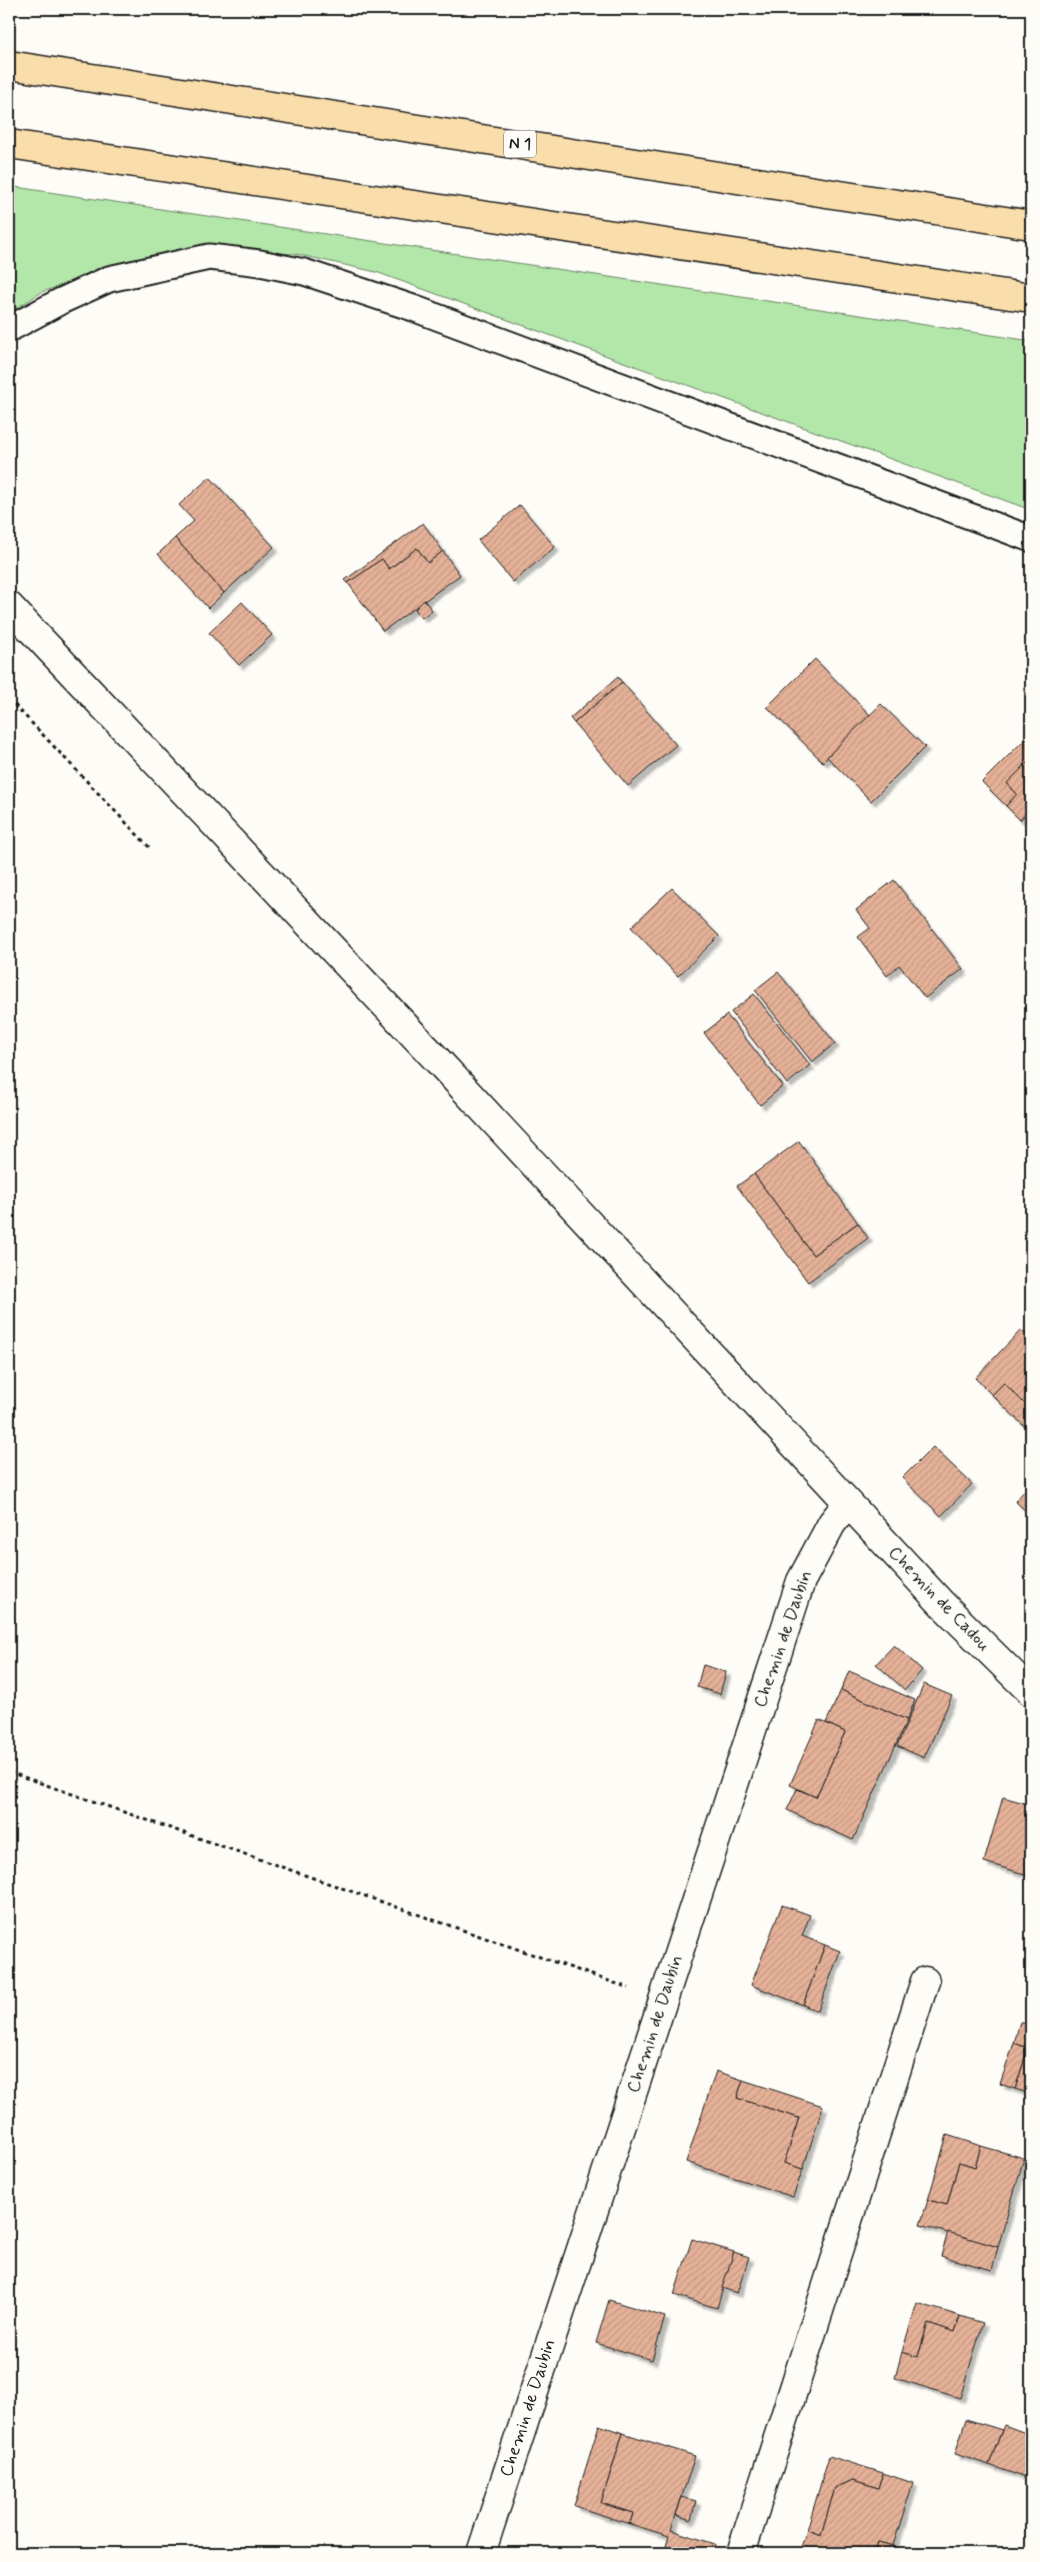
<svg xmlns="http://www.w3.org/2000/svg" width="1040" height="2562" viewBox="0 0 1040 2562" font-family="Mynerve,sans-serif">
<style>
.grass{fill:#b2e7a9;stroke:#678262}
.building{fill:url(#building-hatch);stroke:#1c1c1c;filter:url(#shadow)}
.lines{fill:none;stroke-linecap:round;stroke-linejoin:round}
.lane-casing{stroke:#1c1c1c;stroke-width:29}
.street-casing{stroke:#1c1c1c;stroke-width:31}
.secondary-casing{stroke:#1c1c1c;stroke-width:31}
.highway-casing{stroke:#1c1c1c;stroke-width:31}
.path{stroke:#1c1c1c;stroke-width:3;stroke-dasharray:4 4;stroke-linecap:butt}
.lane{stroke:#fdfcf7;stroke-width:25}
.street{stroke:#fdfcf7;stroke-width:28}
.secondary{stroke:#fdfcf7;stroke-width:28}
.highway{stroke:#f9deab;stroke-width:28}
.labels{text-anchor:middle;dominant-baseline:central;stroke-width:4.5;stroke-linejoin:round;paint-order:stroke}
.shield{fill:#fdfcf7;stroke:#605f5e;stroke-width:1}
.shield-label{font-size:16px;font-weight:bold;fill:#1c1c1c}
.street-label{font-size:18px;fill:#1c1c1c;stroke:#fdfcf7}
</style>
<defs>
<pattern id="building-hatch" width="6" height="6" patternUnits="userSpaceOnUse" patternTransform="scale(1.25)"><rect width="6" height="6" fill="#e5b198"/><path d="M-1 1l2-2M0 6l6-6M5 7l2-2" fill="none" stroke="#c49882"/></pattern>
<filter id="shadow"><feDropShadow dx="4.5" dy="4.5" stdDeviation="1" flood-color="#0004"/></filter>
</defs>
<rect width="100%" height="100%" fill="#fdfcf7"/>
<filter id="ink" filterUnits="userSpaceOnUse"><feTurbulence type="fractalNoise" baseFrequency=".02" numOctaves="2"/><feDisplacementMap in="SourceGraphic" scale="10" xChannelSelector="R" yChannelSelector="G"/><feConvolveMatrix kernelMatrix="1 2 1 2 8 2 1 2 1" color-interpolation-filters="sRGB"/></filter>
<g filter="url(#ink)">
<polygon class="grass" points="9,186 1031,341 1031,510 376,272 296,254 198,249 138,259 42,292 9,313"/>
<g class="building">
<polygon points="210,477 274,547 224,593 175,538 194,521 179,505"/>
<polygon points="520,505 555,547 513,582 478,540"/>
<polygon points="423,523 443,551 428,563 417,548 389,569 382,559 348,583 345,580"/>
<polygon points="175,538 224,593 208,608 158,554"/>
<polygon points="417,548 428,563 443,551 460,575 383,631 348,583 382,559 389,569"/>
<polygon points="424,600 432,610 422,618 415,609"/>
<polygon points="242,602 272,635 239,665 209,633"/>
<polygon points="815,659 870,715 823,762 767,707"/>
<polygon points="618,677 622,682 574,723 570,718"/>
<polygon points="622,682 676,745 628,786 574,723"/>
<polygon points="881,704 925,747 871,801 827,757"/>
<polygon points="1026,738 1031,743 1031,767 1027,763 1007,783 1017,794 1006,806 982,782"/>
<polygon points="1027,763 1031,767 1031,808 1020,820 1006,806 1017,794 1007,783"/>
<polygon points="894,880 963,969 925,998 899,965 887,976 858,937 870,928 856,910"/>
<polygon points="672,888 719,936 678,976 631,927"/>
<polygon points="778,972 835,1043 812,1062 755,990"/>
<polygon points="754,994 810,1065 787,1084 731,1012"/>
<polygon points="727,1015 783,1086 760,1105 704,1033"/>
<polygon points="799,1141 858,1223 813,1255 754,1174"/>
<polygon points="754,1174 813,1255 858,1223 868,1238 808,1282 737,1186"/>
<polygon points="1021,1330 1031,1339 1031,1410 1004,1383 992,1395 975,1378"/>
<polygon points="1004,1383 1031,1410 1031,1421 1026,1428 992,1395"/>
<polygon points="933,1447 972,1484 941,1516 902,1478"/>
<polygon points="1031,1484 1031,1512 1029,1514 1015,1501"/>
<polygon points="894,1645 922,1670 905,1690 876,1664"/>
<polygon points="703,1665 726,1672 720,1694 697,1687"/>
<polygon points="849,1671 915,1700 907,1720 841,1690"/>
<polygon points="924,1684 952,1696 924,1758 897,1746"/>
<polygon points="841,1690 907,1720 853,1840 787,1810 797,1789 816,1797 845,1732 826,1723"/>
<polygon points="819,1720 845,1732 816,1797 790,1785"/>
<polygon points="1003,1797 1031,1805 1031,1876 984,1862"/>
<polygon points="1031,1891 1031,1905 1028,1904"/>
<polygon points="782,1905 810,1915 802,1936 825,1945 803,2005 751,1985"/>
<polygon points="825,1945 840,1951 818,2011 803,2005"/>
<polygon points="1020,2022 1031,2026 1031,2094 1015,2089 1028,2048 1014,2043"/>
<polygon points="1014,2043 1028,2048 1015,2089 1000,2084"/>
<polygon points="716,2071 743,2080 737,2098 799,2118 784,2163 803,2169 793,2197 686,2162"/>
<polygon points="743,2080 823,2106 803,2169 784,2163 799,2118 737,2098"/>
<polygon points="947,2135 981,2146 975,2167 959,2162 947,2205 928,2200"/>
<polygon points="981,2146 1024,2158 998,2247 920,2225 928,2200 947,2205 959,2162 975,2167"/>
<polygon points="948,2232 998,2247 992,2270 941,2256"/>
<polygon points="692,2239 734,2252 717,2308 674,2295"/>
<polygon points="734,2252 749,2257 737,2293 722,2288"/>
<polygon points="609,2300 665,2317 652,2360 596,2343"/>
<polygon points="917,2303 960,2316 955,2332 928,2323 918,2357 902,2352"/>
<polygon points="960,2316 983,2323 960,2398 895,2378 902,2352 918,2357 928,2323 955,2332"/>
<polygon points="966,2419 1002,2430 989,2465 955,2454"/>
<polygon points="599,2425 623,2433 601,2503 633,2513 630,2524 574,2506"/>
<polygon points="1004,2425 1031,2435 1031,2462 1026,2478 989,2465"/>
<polygon points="623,2433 695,2456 671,2530 715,2544 712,2553 664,2553 669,2536 630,2524 633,2513 601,2503"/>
<polygon points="829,2456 883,2473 878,2488 853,2480 835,2488 821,2535 807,2530"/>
<polygon points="883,2473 913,2483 893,2546 878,2542 875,2553 799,2553 807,2530 821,2535 835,2488 853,2480 878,2488"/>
<polygon points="682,2497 696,2501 691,2520 676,2515"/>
<polygon points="878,2542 893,2546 891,2553 875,2553"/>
</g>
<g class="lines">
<defs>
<polyline id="lane" points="9,329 61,301 109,279 209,257 260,263 304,272 413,308 1031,539"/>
<polyline id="street" points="741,2553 925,1981"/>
<g id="secondary">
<polyline points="9,606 441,1064 942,1604 1031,1692"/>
<polyline points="481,2553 801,1581 832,1523 848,1503"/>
</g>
<g id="highway">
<polyline points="9,65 1031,225"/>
<polyline points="9,144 1031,298"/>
</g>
</defs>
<use href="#lane" class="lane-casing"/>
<use href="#street" class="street-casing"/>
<use href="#secondary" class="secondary-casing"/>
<use href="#highway" class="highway-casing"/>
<g class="path">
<polyline points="9,699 149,847"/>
<polyline points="9,1772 629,1988"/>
</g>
<use href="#lane" class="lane"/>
<use href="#street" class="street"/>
<use href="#secondary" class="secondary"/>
<use href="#highway" class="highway"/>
</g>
</g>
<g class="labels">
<rect class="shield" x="504" y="130.5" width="32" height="27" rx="4"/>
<g class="shield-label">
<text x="520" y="144">N 1</text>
</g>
<g class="street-label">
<text transform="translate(939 1599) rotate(46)">Chemin de Cadou</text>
<text transform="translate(783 1639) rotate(-71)">Chemin de Daubin</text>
<text transform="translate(655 2024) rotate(-72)">Chemin de Daubin</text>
<text transform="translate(528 2408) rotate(-72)">Chemin de Daubin</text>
</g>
</g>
<rect width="1040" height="2562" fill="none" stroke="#fdfcf7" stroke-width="30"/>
<rect x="15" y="15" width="1010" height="2532" fill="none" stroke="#1c1c1c" stroke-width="2" filter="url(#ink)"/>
</svg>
